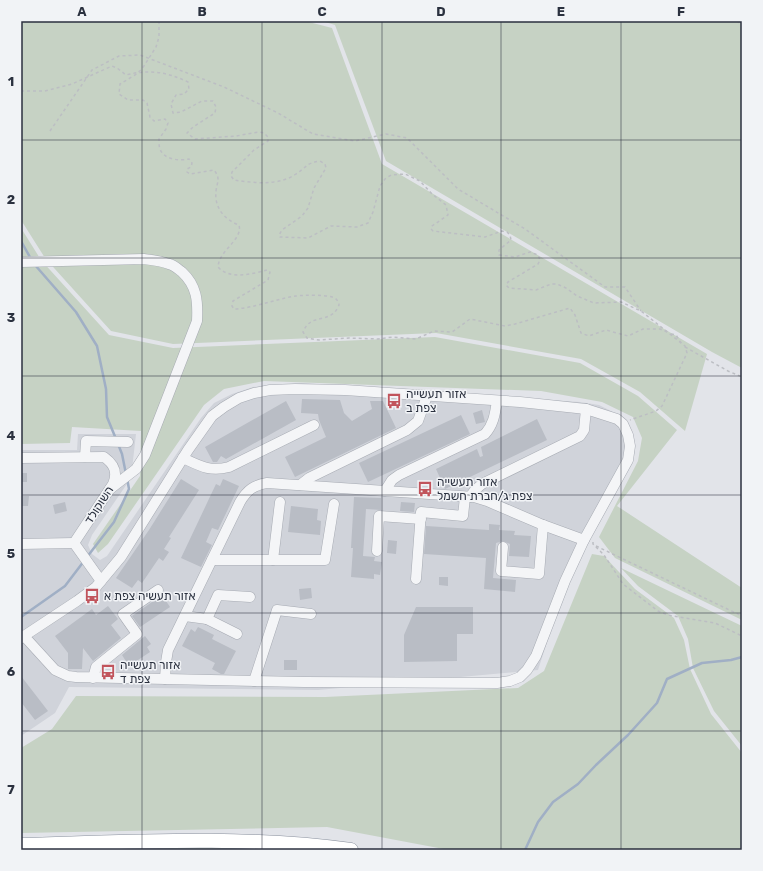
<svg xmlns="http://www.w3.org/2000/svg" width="763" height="871" viewBox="0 0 763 871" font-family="Rubik,'Noto Sans Hebrew',sans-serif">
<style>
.built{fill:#d0d3da}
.green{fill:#c6d2c4}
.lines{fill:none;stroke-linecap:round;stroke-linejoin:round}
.stream{stroke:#a0afc5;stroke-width:2.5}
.building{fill:#b9bdc5}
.minor-casing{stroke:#a7abb3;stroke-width:11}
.highway-casing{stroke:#8a919e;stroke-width:15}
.path{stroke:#bcbec3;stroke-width:1.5;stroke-dasharray:3 3;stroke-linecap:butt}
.minor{stroke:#f4f5f7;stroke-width:10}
.highway{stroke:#fff;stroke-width:14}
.grid{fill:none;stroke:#2b313f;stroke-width:1;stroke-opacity:0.55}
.labels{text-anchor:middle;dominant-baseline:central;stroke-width:3;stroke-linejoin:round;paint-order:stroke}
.poi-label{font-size:12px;fill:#2b313f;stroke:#f1f3f6;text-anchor:start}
.street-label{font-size:12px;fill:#2b313f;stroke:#f1f3f6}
.neatline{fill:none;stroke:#2b313f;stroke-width:1.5}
.grid-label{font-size:13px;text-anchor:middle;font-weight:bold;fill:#2b313f}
</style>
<rect width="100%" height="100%" fill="#e2e4e9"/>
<polygon class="built" points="302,383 580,402 599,405 611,411 621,417 630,427 634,438 635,450 632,463 587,542 562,596 538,670 318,690 69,687 55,713 21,736 21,450 77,450 78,434 136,434 131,478 92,535 88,545 92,554 100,560 107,556 201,418 214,403 232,394 253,387"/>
<g class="green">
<polygon points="21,21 305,21 332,28 382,164 707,354 685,431 640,392 581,359 436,333 173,344 111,331 45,258 21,220"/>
<polygon points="322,21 742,21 742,368 712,352 386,161 335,25"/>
<polygon points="21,228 41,260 109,335 173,348 435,337 580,363 638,396 677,430 617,506 742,588 742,620 615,558 599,537 638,461 642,438 633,417 602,402 541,391 264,381 224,389 204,405 108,544 98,553 93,544 140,476 141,431 72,427 70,443 21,444"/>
<polygon points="592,554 604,556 635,589 674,618 684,640 690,669 711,714 742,753 742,850 449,850 327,827 21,833 21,748 52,729 76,696 325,697 518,688 544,671"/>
<polygon points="621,568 742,626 742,746 714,711 693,668 688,639 678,616 638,586"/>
<polygon points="233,845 305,850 21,850"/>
</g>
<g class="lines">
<g class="stream">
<polyline points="21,241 31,259"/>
<polyline points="35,265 76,312 97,346 106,389 107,417 116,439"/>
<polyline points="118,444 122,454 126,474"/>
<polyline points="87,557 114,522 129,489 127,478"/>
<polyline points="21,617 65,586 84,561"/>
<polyline points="525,850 538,822 553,802 578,784 596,765 628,735 657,703 667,679 702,663 731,660 742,657"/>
</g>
</g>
<g class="building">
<polygon points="302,399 340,400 344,413 352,421 372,409 370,401 383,401 396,428 295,477 285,457 326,437 319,420 318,414 301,413"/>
<polygon points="286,401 296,420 226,459 221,456 217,462 213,462 205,447"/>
<polygon points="482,410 485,422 476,424 473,413"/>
<polygon points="461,415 470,434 368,482 359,463"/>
<polygon points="537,419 547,440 445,489 436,469 477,449 480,457 483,456 481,447"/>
<rect x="21" y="473" width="6" height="9"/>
<polygon points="181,479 199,490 169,537 171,538 164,549 169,552 163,561 159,558 142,583 138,580 132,588 116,578 149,530"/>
<polygon points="223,479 239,486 218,530 212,528 206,542 212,545 201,567 181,558 216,484 220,486"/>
<polygon points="21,496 29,496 28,506 21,506"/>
<polygon points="354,497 381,498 381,510 366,509 363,556 375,557 374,561 382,562 380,575 374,574 374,579 351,577 353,548 351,548"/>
<polygon points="65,502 67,511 55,514 53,505"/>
<polygon points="401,502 415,503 414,512 400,511"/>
<polygon points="291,506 318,509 317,520 321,521 320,535 288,532"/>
<polygon points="489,524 500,525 499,530 515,531 514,535 531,536 529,557 509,556 510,544 503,541 496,543 493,578 516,580 515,592 484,589 486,558 424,554 426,526 489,530"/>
<polygon points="388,540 397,541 396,554 387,553"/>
<polygon points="439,577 448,577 448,586 439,585"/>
<polygon points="311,588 312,598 300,600 299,589"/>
<polygon points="162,595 170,607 140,627 132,616"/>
<polygon points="108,606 118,619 111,625 121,638 93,661 83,648 82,669 68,669 68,653 55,636 92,609 96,615"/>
<polygon points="416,607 473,607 473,634 457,634 457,661 404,662 404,635"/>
<polygon points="198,627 214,635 212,639 236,651 224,674 221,674 212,669 215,663 182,646 191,629 195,632"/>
<polygon points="145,636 151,644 147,647 150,652 129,666 122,655"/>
<rect x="284" y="660" width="13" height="10"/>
<polygon points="21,676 48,711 35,720 21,702"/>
</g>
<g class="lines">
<defs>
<g id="minor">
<path d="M 21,262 L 144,259 C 152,260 161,261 169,264 C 174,265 178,269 182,272 C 197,286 198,301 197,321 L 145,455 L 136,469 L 110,489"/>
<polyline points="85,457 86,441 128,442"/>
<path d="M 21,458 L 104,457 C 114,464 118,472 113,484 L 74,543 L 101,581"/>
<path d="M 183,458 C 200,466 210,472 229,467 L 314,425"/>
<polyline points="300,485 309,478 407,430 418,421 427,396"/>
<path d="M 385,491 L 392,480 L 399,475 L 485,434 C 494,424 495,413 497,401"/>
<polyline points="470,497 475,490 482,484 580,436 584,430 586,409"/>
<polyline points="21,544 74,543"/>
<polyline points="503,547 501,571 539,574 543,525"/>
<polyline points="377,551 379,516 421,519"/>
<polyline points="212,560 325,560 334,504"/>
<polyline points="273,560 280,502"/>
<polyline points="416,579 421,512 463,516 465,497"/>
<polyline points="185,616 207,619"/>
<polyline points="237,634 207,619 218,595 250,597"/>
<polyline points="21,638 77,601 96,587 121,557 188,450 212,416 224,407 239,398 254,393 270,390 295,389 345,390 520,402 586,409 617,419 623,424 628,435 630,446 628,460 584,540 565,581 536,656 527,670 520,677 510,681 497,683 304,682 76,677 68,676 55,670 24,636"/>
<polyline points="93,678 96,667 137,634 123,614 158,590"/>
<path d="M 165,679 L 166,662 L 168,650 L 240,502 C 247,490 254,485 267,483 L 474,497 L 487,501 L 543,525 L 584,540"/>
<polyline points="254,681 277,610 311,614"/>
</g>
<path id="highway" d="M 21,845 C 131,842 242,835 351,850"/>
</defs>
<use href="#minor" class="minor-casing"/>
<use href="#highway" class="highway-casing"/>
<g class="path">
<path d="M 159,21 L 159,37 L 156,47 L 142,69 L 135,75 L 120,84 L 119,94 L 128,100 L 143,100 L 147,103 L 150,117 L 154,121 L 165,119 L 168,123 L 166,129 L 159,139 C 159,142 159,147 160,149 C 164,160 180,161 189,159 L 192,163 L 191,167 L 187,169 L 187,172 L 190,174 L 214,170 C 221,179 217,182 216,191 C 214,208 225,220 239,225 C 243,240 219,250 218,267 C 229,280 252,274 267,270 L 270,272 L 268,280 L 233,301 L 232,306 L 234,309 C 255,308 275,299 296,296 C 303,295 331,294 336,299 C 338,301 339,303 339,305 C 338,307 336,311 334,313 C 323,322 310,315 303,332 L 307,338 L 319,340 L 349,338 L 378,339 L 393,337 L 416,339 L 434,331 L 452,332 L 470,319 L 505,326 L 515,324 L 570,308 L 575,315 L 581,333 L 589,336 L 606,330 L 628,336 L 643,329 L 660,329 L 667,332"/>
<polyline points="737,21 742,25"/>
<path d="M 21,91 L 45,91 L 72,84 L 112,66 L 117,68 L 126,75 C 149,69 167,72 188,82 L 189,89 L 184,94 L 176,95 L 171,104 L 173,113 L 181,112 L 202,101 L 213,101 L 216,107 L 215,113 L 193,127 L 187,133 L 195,139 L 236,136 L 259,132 L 264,133 L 268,137 L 268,141 L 254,150 L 232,172 L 231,176 L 234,180 C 253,183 279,186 296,174 C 307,167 306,163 320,161 L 325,164 L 326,168 L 314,188 L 308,208 L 302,216 L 282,230 L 279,235 L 280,237 L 308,238 L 331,226 L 357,227 L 368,223 L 373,212 L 380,186 L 385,179 L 391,175 L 405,174 L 420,181 L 432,194 L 446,205 L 448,215 L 432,226 L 431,229 L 433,231 L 485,237 L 502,231 L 507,232 L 510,235 L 511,240 L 499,250 L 499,255 L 515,257 L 530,252 L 538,255 L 540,260 L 538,264 L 508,282 L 506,285 L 509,288 L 536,290 L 551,284 L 557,284 L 566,288 L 577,296 L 594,303 L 621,302 L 641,311 L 685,346 L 687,353 L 662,406 L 656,411 L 630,420"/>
<polyline points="50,131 92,70 119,56 140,55 224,87 278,113 313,134 355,141 386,134 407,138 458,189 525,229 605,287 625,287 641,311"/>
<polyline points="671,334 676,335 681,343"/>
<polyline points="685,347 728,371 742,377"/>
<polyline points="593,542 593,544 604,555 623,584 658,611 668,615 715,623 742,636"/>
<polyline points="596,546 742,616"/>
</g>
<use href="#minor" class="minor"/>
<use href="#highway" class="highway"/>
</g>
<path class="grid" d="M 142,21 L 142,850M 262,21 L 262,850M 382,21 L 382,850M 501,21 L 501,850M 621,21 L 621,850M 21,140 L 742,140M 21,258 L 742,258M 21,376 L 742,376M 21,495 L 742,495M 21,613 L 742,613M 21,731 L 742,731"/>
<defs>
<symbol id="bus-bare" viewBox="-9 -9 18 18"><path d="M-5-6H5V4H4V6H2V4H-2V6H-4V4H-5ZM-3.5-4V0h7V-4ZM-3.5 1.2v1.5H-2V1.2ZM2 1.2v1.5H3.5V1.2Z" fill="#c1545c" stroke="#f1f3f6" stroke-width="2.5" paint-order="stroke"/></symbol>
</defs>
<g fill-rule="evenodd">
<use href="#bus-bare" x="383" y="390" width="22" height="22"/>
<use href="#bus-bare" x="414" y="478" width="22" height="22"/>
<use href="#bus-bare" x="81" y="585" width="22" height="22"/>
<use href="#bus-bare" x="97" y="661" width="22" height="22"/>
</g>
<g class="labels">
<g class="poi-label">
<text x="406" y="394">אזור תעשייה<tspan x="406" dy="14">צפת ב</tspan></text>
<text x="437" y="482">אזור תעשייה<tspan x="437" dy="14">צפת ג/חברת חשמל</tspan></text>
<text x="104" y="596">אזור תעשיה צפת א</text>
<text x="120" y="665">אזור תעשייה<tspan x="120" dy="14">צפת ד</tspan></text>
</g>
<g class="street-label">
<text transform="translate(99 505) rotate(-57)">השוקולד</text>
</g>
</g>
<rect width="763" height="871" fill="none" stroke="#f1f3f6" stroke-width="44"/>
<rect x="22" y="22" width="719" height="827" class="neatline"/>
<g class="grid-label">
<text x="82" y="16">A</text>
<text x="202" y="16">B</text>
<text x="322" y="16">C</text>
<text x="441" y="16">D</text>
<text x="561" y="16">E</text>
<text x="681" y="16">F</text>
<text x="11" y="86">1</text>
<text x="11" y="204">2</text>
<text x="11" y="322">3</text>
<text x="11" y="440">4</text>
<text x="11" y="558">5</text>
<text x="11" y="676">6</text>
<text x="11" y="794">7</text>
</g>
</svg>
